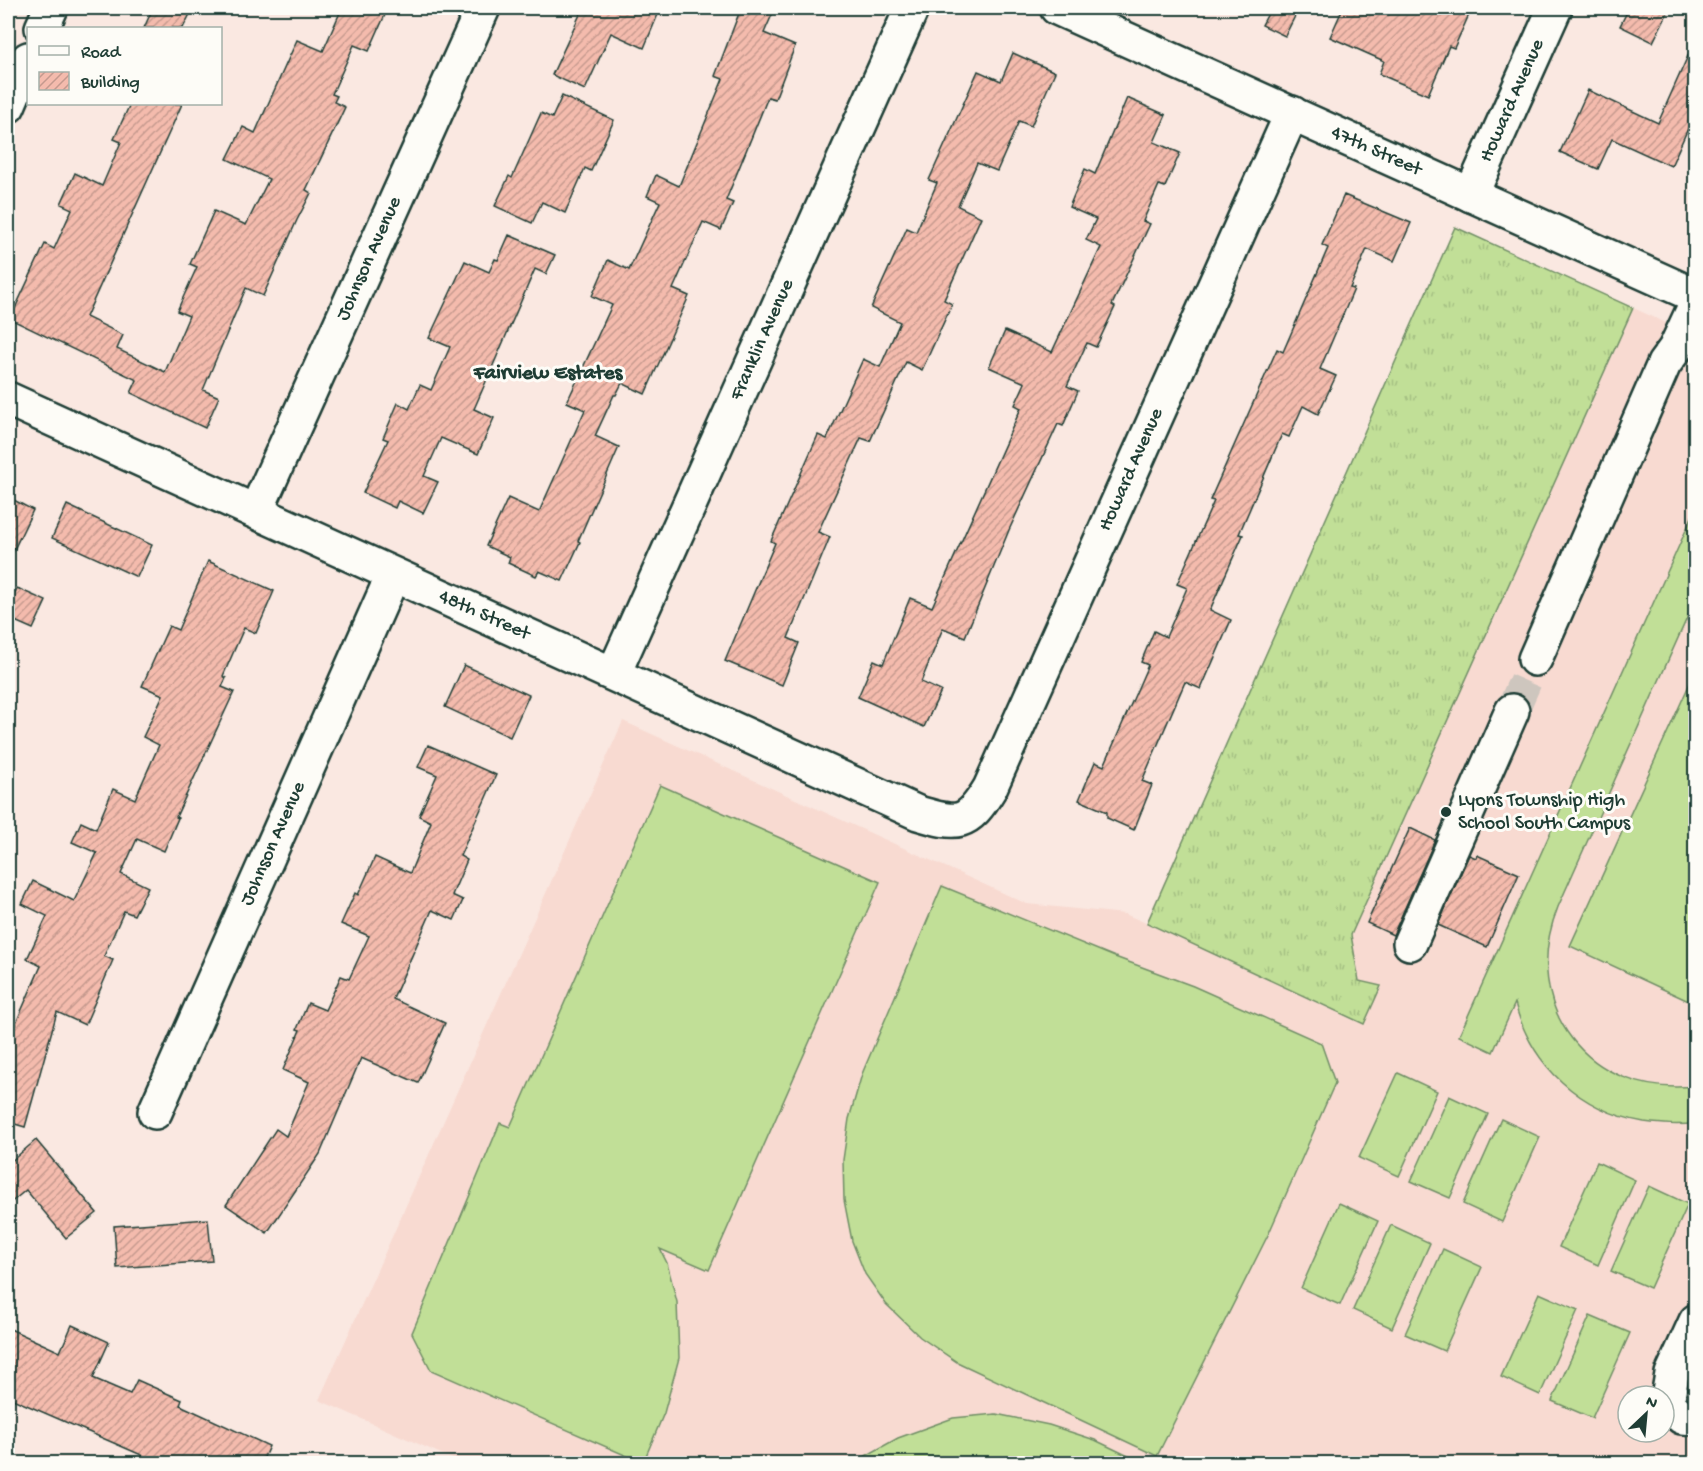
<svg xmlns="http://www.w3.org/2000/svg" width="1703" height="1471" viewBox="0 0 1703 1471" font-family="'Gochi Hand',sans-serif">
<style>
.built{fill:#f8dad1;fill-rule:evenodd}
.grass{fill:url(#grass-tufts);stroke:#708e66;stroke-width:1.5}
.pitch{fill:#c1df97;stroke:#708e66;stroke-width:1.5}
.building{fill:url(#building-hatch);stroke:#1f3d34;stroke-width:1.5}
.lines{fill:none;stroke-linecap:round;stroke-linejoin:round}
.minor-tunnel{stroke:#cec6be;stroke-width:33;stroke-dasharray:33 16;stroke-linecap:butt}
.minor-casing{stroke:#1f3d34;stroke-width:38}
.major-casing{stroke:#1f3d34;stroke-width:38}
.minor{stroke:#fdfcf7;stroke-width:33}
.major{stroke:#fdfcf7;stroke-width:33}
.poi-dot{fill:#1f3d34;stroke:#fdfcf7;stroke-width:2}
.labels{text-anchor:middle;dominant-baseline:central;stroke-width:6;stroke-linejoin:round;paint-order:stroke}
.street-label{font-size:20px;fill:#1f3d34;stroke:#fdfcf7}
.poi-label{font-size:20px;fill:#1f3d34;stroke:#fdfcf7;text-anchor:start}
.neighbourhood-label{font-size:21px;font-weight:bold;fill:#1f3d34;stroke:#fdfcf7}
</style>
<defs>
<pattern id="grass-tufts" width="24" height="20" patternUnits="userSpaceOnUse" patternTransform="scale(1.5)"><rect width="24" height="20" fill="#c1df97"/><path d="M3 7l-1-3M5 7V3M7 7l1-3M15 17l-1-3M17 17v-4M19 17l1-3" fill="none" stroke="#a5c083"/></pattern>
<pattern id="building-hatch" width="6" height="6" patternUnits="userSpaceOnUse" patternTransform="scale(1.5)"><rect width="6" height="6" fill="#f4bbad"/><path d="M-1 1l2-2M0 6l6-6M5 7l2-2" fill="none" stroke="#c5998e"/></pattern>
</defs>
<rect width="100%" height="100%" fill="#fae8e1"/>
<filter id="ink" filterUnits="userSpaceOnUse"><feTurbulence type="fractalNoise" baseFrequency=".0167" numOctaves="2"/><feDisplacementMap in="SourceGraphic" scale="12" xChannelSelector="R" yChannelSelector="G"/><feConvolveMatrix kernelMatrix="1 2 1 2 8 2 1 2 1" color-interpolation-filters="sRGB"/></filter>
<g filter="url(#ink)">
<path class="built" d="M 1455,227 L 1695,336 L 1695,1463 L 464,1464 L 319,1400 L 623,721 L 1027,904 L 1125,914 L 1146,923 ZM 1628,1396 L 1664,1396 L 1664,1432 L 1628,1432 Z"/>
<polygon class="grass" points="1455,227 1633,308 1351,935 1359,981 1381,986 1364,1024 1147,923"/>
<g class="pitch">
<path d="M 1695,510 L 1695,600 L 1558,907 C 1518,1007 1589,1098 1695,1086 L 1695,1123 C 1679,1126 1661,1124 1644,1122 C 1581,1111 1531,1066 1515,1003 L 1493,1052 L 1459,1036 Z"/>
<polygon points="1695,672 1695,1004 1570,946"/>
<polygon points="660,785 880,882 709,1270 660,1249 667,1263 677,1302 679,1358 664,1413 643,1463 431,1370 412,1333 500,1123 510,1127"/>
<polygon points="942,886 1115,957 1193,986 1321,1043 1335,1083 1269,1233 1157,1456 957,1362 920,1337 886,1304 865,1274 852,1241 844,1200 843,1160 849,1119 862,1074"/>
<polygon points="1398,1073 1437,1091 1399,1176 1359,1158"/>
<polygon points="1449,1096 1488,1114 1450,1198 1411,1181"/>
<polygon points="1501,1119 1540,1137 1502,1222 1463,1204"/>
<polygon points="1597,1162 1635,1180 1598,1265 1559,1247"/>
<polygon points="1649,1186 1688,1204 1650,1288 1611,1271"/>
<polygon points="1339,1203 1378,1221 1340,1305 1301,1288"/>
<polygon points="1391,1225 1430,1243 1392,1328 1353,1310"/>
<polygon points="1443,1249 1482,1267 1444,1351 1405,1334"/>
<polygon points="1539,1293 1578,1310 1540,1395 1501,1377"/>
<polygon points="1590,1316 1630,1333 1592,1418 1552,1401"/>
<polygon points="996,1414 1049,1425 1095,1440 1143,1463 853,1463 898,1438 953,1418"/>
</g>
<g class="building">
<polygon points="153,8 193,8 183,28 144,28"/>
<polygon points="342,8 388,8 369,51 354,45 332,94 337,96 334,102 345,107 306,190 311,193 297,220 263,296 246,288 203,390 219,397 205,428 131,393 137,380 10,319 45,244 54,249 72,209 61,204 75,173 102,186 121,142 114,139 130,104 182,104 86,317 123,335 117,349 165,372 189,316 177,311 197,267 190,264 214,211 246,225 269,179 227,159 243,127 255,133 297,40 323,51"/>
<polygon points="583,8 648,8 659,12 644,48 611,33 585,90 552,75"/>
<polygon points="741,8 775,8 764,33 795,46 775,99 768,97 726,200 733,203 721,230 703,222 673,289 689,296 645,394 622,383 616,395 614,395 595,436 619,447 578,541 580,542 562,581 539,571 536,576 508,563 510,557 486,546 508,498 539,512 585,410 567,402 612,305 592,296 608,260 629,270 660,202 647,196 656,175 679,186 723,79 715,76"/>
<polygon points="1271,8 1299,8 1285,36 1262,25"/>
<polygon points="1343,8 1472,8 1454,48 1449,46 1428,95 1379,74 1384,61 1330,37"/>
<polygon points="1629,8 1670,8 1653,42 1620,26"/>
<polygon points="1695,40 1695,113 1671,166 1612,139 1598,169 1560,152 1588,90 1658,123"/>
<polygon points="1013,53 1055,72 1031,126 1019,121 997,171 977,163 958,206 981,217 944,300 952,304 922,370 906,362 870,441 861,438 818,532 830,537 788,638 799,643 782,685 725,661 775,543 771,541 818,435 827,439 863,359 880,367 900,322 871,308 907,228 916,232 937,183 929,180 978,71 1001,81"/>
<polygon points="562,96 614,120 591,171 585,168 565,213 542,202 532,223 495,206 509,176 512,178 541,113 552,118"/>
<polygon points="1127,98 1166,115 1154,142 1180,153 1165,187 1159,185 1143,221 1150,224 1112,305 1115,307 1096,347 1087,343 1067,386 1078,391 1063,426 1058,424 1009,530 965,637 943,628 921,682 941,691 924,727 858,697 874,660 883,664 910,598 932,607 1021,408 1015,405 1025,383 989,367 1005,331 1052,352 1101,247 1086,240 1096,219 1069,207 1085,169 1095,174"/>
<polygon points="1344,195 1411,223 1394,261 1367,249 1350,288 1354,289 1320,369 1336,376 1318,414 1303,406 1289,437 1282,434 1239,534 1243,535 1210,610 1231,620 1201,689 1185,682 1142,781 1152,785 1134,830 1107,818 1107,812 1079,800 1095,762 1104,766 1148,665 1141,662 1154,631 1166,637 1187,588 1177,584 1214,501 1210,500 1277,349 1283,352 1328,248 1322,245"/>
<polygon points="509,235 555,255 546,274 535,269 474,409 494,418 478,454 441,438 424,476 438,482 423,513 398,501 395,508 363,493 388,440 383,438 398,403 409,409 420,385 431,390 450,347 429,338 465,261 489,272 495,259 498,260"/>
<polygon points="8,497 33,510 8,562"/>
<polygon points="67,505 152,545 137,577 52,538"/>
<polygon points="208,561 274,591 256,633 244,628 223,676 226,678 222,687 234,692 176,817 178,818 164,851 137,839 121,874 148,887 134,915 124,911 104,956 113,960 85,1025 57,1012 25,1127 8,1122 8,1023 15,1025 41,966 27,959 47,916 22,904 33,881 74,901 97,853 72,842 81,822 96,829 113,789 135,799 159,745 143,737 163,695 142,686 169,626 178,630"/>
<polygon points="17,588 46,601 33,629 8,618 8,610"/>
<polygon points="464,665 529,695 510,737 445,707"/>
<polygon points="428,745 496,775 460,856 467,860 452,895 463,900 454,920 432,910 393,999 445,1023 418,1083 361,1058 320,1154 267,1233 226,1205 276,1129 286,1136 309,1082 283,1070 300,1030 297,1029 308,1003 325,1010 341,976 349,979 369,936 341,924 355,893 358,895 375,857 410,873 431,822 419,816 437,775 418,767"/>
<polygon points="1410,828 1435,840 1393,935 1367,923"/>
<polygon points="1469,855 1476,858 1477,855 1519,874 1487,947 1438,925"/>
<polygon points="36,1140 97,1213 66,1238 26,1190 8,1205 8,1164"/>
<polygon points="208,1219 212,1261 117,1268 114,1226"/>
<polygon points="72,1325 109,1342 93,1378 130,1394 137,1380 182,1400 180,1405 269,1446 261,1464 162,1464 8,1397 8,1328 60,1352"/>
</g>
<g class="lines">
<polyline class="minor-tunnel" points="1512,711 1535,659"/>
<defs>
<g id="minor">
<polyline points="1471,195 1555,8"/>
<path d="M 8,399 L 918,813 C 958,825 967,826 990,788 L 1292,113"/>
<polyline points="256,511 483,8"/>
<polyline points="1535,659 1664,364 1675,349 1696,304"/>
<polyline points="614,673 912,8"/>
<polyline points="1410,943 1512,711"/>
<polyline points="155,1112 393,575"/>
<polyline points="1696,1321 1672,1374 1667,1403 1682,1417 1696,1418"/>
</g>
<g id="major">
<polyline points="1057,8 1696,296"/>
<polyline points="42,28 51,8"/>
<polyline points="8,106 28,59"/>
</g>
</defs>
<use href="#minor" class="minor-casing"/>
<use href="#major" class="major-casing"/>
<use href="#minor" class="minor"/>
<use href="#major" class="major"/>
</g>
</g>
<circle class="poi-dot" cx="1446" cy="812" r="6"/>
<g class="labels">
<g class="street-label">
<text transform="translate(1513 101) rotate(-66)">Howard Avenue</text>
<text transform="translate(1376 152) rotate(24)">47th Street</text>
<text transform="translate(370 259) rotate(-66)">Johnson Avenue</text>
<text transform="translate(763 340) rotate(-66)">Franklin Avenue</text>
<text transform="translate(1132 470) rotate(-66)">Howard Avenue</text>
<text transform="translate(484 616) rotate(24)">48th Street</text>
<text transform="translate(274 844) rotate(-66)">Johnson Avenue</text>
</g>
<g class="poi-label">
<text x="1458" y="801">Lyons Township High<tspan x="1458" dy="23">School South Campus</tspan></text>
</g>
<g class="neighbourhood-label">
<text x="548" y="374">Fairview Estates</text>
</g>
</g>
<rect width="1703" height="1471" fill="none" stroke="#fdfcf7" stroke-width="30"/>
<rect x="15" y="15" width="1673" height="1441" fill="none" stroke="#1f3d34" stroke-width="2" filter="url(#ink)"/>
<rect x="27" y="27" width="195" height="78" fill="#fdfcf7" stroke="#a4b0a9" stroke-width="1.5"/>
<rect x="39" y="46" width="30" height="9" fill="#fdfcf7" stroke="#a4b0a9" stroke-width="1.5"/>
<text x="81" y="57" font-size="18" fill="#1f3d34">Road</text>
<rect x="39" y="72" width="30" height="18" fill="url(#building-hatch)" stroke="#a4b0a9" stroke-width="1.5"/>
<text x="81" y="87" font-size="18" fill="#1f3d34">Building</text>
<g transform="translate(1646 1414) rotate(26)"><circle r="28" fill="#fdfcf7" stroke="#a4b0a9" stroke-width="1.5"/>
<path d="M0-4.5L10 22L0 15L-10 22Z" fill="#1f3d34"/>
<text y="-9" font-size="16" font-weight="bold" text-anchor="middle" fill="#1f3d34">N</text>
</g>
</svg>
